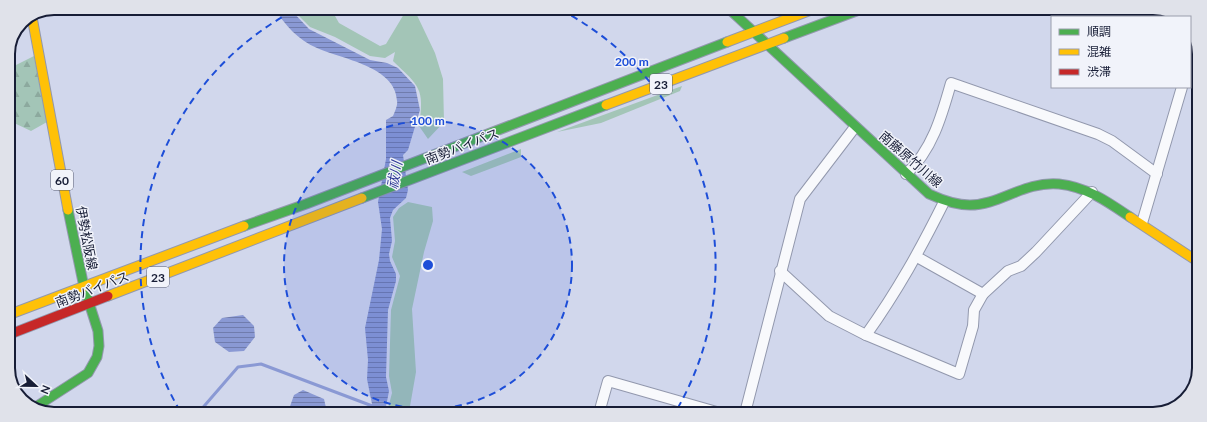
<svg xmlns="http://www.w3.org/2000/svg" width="1207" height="422" viewBox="0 0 1207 422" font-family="Lato,'Noto Sans JP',sans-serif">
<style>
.grass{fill:#a3c5b7}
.forest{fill:url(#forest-firs)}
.water{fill:url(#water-rules)}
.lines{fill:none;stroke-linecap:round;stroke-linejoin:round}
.stream{stroke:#8a99d4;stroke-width:3}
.street-casing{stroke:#9298ad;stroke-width:12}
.fast-casing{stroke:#9298ad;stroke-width:11}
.slow-casing{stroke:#9298ad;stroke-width:11}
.jam-casing{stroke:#9298ad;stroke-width:11}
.street{stroke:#f8f9fc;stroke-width:10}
.fast{stroke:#4caf50;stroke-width:9}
.slow{stroke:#ffc107;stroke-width:9}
.jam{stroke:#c62828;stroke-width:9}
.ring{fill:none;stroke:#1d4ed8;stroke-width:2;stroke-dasharray:7 5}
.labels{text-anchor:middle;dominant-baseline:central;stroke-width:3;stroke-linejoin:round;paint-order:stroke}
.shield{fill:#f1f3fa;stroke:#585d71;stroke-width:1}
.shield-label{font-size:12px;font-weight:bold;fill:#171d36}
.street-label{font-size:13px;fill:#171d36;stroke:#f1f3fa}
.water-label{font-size:14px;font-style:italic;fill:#2e3a94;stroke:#f1f3fa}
.rim{fill:none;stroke:#171d36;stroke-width:2}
.centre{fill:#1d4ed8;stroke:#f1f3fa;stroke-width:2}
.ring-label{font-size:12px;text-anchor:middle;font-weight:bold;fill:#1d4ed8;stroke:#f1f3fa;stroke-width:3;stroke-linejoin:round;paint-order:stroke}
</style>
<defs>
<pattern id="forest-firs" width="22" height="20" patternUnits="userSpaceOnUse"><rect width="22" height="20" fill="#a3c5b7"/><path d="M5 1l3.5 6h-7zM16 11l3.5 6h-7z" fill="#8ca99e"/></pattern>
<pattern id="water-rules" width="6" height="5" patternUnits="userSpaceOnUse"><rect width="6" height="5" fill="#8a99d4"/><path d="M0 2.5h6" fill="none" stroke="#707cad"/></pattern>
</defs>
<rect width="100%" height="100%" fill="#d1d7ec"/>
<g class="grass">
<path d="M 292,9 L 331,9 L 339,23 L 380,46 L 386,44 L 407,9 L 414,9 L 435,53 L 443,79 L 444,122 L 428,139 L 419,126 C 425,88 419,86 393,61 L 395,52 L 385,58 L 370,56 L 335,37 L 310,27 Z"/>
<polygon points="682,86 680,91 601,123 557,132"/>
<polygon points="521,149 521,157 471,176 462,172"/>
<polygon points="408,202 432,207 433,221 424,252 412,309 416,372 409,412 387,412 392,393 389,376 391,310 400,276 392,257 395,241 393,217 399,208"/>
</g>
<polygon class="forest" points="34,56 47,122 31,131 12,122 15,113 8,108 8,69"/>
<g class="water">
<path d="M 274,8 L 290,9 L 309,29 L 370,60 L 387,63 L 398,68 L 415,86 L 420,110 L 408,150 L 403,155 L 408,190 L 406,198 L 393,210 L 390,218 L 392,241 L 389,254 L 390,261 L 396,274 L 396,281 L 388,310 L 386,377 L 389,391 L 385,412 L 372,412 L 372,404 L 367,379 L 368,360 L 365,328 L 379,260 L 382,229 L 378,202 L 386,159 L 386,120 L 393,116 C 395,111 398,105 397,101 C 396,66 341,59 317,48 C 298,40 285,25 274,8 Z"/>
<polygon points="243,315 254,326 255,337 244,351 229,352 215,342 213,328 222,318"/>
<polygon points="303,390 324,399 327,412 288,412 294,395"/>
</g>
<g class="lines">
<polyline class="stream" points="199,412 238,367 261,364 375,407"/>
<defs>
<g id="street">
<polyline points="1190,59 1195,41"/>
<path d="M 906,174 C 932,151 942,115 951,83 L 1098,134 L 1112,141 L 1157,174"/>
<polyline points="1142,223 1182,87"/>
<polyline points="917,257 983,294"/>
<path d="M 780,271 L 829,316 L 866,335 C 898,290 920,250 944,202"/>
<polyline points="866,335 959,374 973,326 974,310 983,294 1008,271 1021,266 1036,252 1092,192"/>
<polyline points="599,413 608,381 720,413"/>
<polyline points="745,413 800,199 855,127"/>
</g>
<g id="fast">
<path d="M 729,9 L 929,194 C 942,200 955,205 970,205 C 1000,205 1024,181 1059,184 C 1087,187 1108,202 1130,217"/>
<polyline points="784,38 859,10"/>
<polyline points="362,198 606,105"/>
<polyline points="244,226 306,204 727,42"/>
<polyline points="34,408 88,373 97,357 99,346 98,331 84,287 68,210"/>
</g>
<g id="slow">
<polyline points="32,17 68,210"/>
<polyline points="727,42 811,10"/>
<polyline points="606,105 784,38"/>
<polyline points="1130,217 1197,261"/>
<polyline points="108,296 362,198"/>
<polyline points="8,315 244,226"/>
</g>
<polyline id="jam" points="8,335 108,296"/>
</defs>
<use href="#street" class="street-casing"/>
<use href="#fast" class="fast-casing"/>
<use href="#slow" class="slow-casing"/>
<use href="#jam" class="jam-casing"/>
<use href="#street" class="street"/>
<use href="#fast" class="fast"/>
<use href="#slow" class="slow"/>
<use href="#jam" class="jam"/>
</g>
<circle cx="428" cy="265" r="144" fill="#1d4ed8" fill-opacity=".12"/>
<g class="ring">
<circle cx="428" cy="265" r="144"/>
<path d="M180 411A288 288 0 0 1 295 10M561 10A288 288 0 0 1 676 411"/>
</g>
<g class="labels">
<g class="shield">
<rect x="650" y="74" width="22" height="20" rx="3"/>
<rect x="51" y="170" width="22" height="20" rx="3"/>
<rect x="147" y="267" width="22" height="20" rx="3"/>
</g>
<g class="shield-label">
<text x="661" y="84">23</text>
<text x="62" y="180">60</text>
<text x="158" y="277">23</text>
</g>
<g class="street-label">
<text transform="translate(462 146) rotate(-21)">南勢バイパス</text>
<text transform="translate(911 159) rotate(41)">南藤原竹川線</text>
<text transform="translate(87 238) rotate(79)">伊勢松阪線</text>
<text transform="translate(92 289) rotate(-21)">南勢バイパス</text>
</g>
<g class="water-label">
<text transform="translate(394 175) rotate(-80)">祓川</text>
</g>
</g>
<path d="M0 0H1207V422H0ZM54 15H1153A39 39 0 0 1 1192 54V368A39 39 0 0 1 1153 407H54A39 39 0 0 1 15 368V54A39 39 0 0 1 54 15Z" fill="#e0e2ea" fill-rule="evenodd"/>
<path class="rim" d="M54 15H1153A39 39 0 0 1 1192 54V368A39 39 0 0 1 1153 407H54A39 39 0 0 1 15 368V54A39 39 0 0 1 54 15Z"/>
<circle cx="428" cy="265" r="6" class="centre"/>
<g class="ring-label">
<text x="632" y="66">200 m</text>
<text x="428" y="125">100 m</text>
</g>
<rect x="1051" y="16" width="140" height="72" fill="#f1f3fa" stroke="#9a9dac"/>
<rect x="1059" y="29" width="20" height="6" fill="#4caf50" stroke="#9a9dac"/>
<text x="1087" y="36" font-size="12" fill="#171d36">順調</text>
<rect x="1059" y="49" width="20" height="6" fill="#ffc107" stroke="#9a9dac"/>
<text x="1087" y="56" font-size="12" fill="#171d36">混雑</text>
<rect x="1059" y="69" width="20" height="6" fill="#c62828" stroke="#9a9dac"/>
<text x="1087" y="76" font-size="12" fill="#171d36">渋滞</text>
<g transform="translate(36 386) rotate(112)" stroke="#f1f3fa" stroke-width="3" paint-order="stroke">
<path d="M0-3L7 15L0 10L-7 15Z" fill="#171d36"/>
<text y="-6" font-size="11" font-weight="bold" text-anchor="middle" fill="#171d36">N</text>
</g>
</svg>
